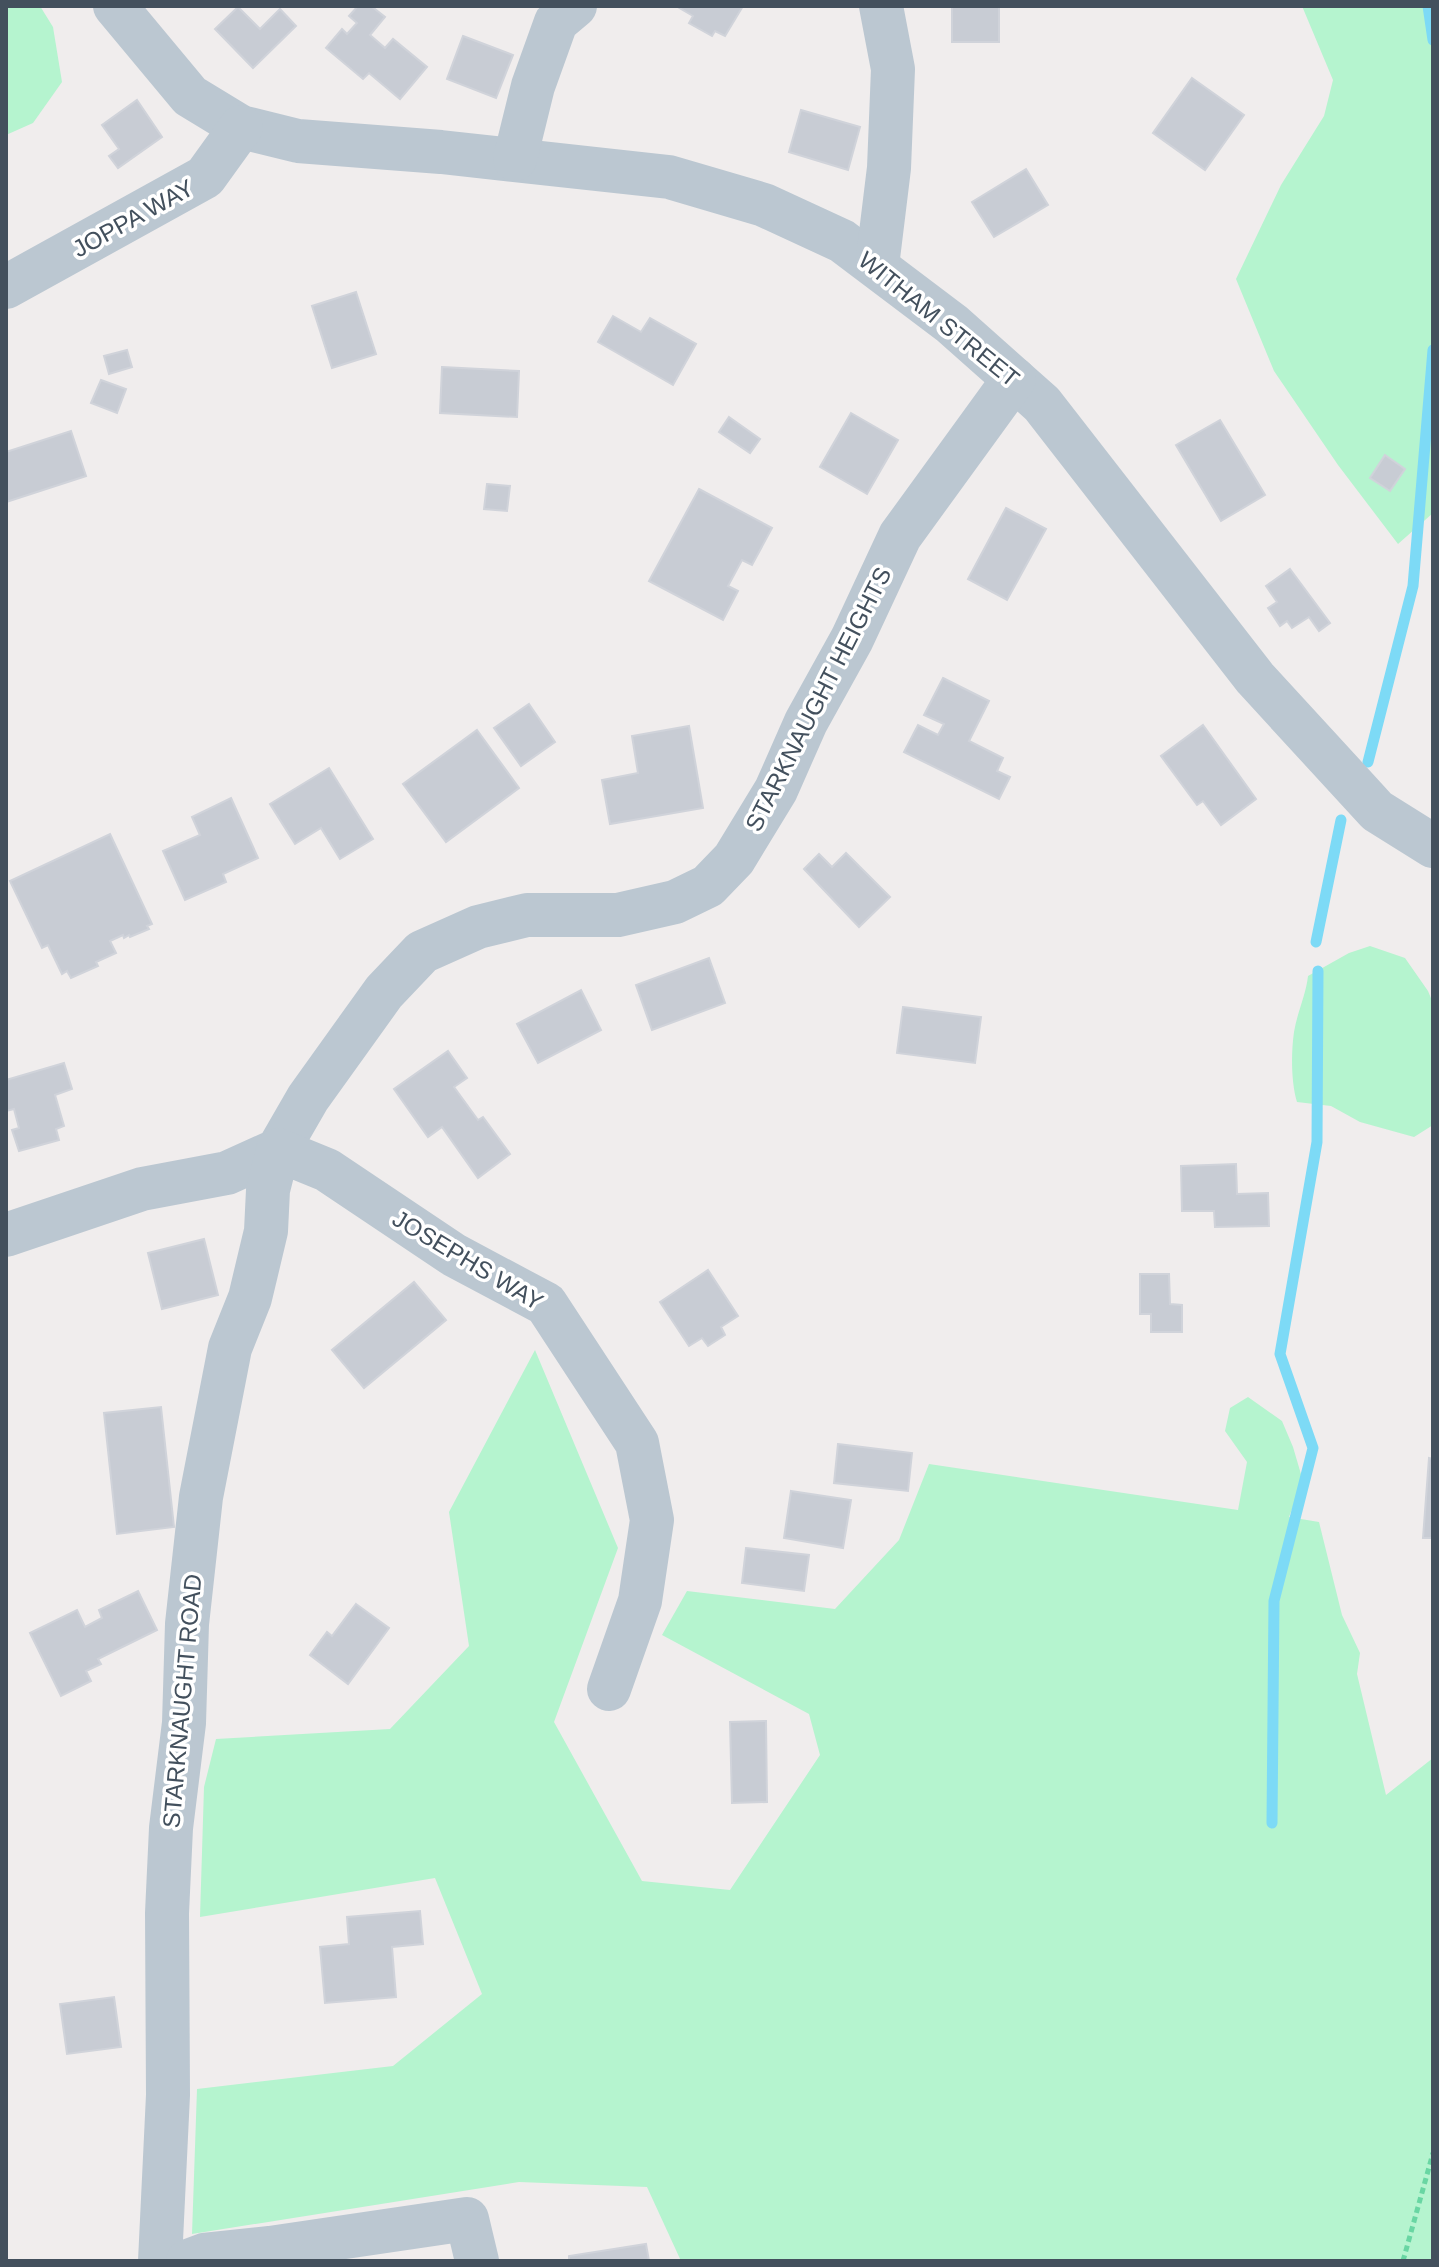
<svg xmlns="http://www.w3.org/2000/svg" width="1439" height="2267" viewBox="0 0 1439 2267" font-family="Arial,sans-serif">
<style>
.green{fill:#b5f4cf}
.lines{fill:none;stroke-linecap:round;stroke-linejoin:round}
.stream{stroke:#7ddaf6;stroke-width:11}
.building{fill:#c8ccd4;stroke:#d0d3da;stroke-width:2}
.path{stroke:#69d6a3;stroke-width:5;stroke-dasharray:6 4;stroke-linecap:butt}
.minor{stroke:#bbc7d1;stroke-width:44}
.labels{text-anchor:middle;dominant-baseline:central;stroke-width:7;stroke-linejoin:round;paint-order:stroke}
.street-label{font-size:24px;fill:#43505d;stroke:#fff}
</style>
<rect width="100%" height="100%" fill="#f0eded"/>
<g class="green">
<polygon points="6,6 40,6 53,27 62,82 33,123 6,135"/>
<polygon points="1302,6 1433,6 1433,513 1398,544 1338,465 1274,371 1236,279 1281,185 1324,116 1333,80"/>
<path d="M 1370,946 L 1405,958 L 1428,991 L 1433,1003 L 1433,1125 L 1414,1137 L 1360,1122 L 1331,1106 L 1297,1102 C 1291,1082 1291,1053 1294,1032 C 1297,1013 1306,995 1308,976 L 1349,953 Z"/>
<polygon points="535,1350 618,1548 554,1722 642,1881 730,1890 820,1755 809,1714 662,1635 687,1591 835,1609 899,1540 929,1464 1238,1510 1247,1462 1225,1431 1230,1408 1248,1397 1282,1421 1293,1447 1303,1481 1289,1517 1319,1522 1342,1615 1360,1653 1357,1674 1386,1795 1433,1758 1433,2261 681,2261 647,2187 519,2182 192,2234 197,2089 393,2066 482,1994 435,1878 200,1917 204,1787 216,1739 390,1729 469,1646 449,1512"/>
</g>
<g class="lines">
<g class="stream">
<polyline points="1428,6 1433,40"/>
<polyline points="1368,762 1413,586 1433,350"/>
<polyline points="1316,942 1341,820"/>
<polyline points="1272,1823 1274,1601 1313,1448 1280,1354 1317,1142 1318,971"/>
</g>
</g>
<g class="building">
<polygon points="358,6 371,6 385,17 370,35 385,48 393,39 427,67 400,99 369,73 363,79 326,48 342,29 347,34 357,23 349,16"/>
<polygon points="676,6 743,6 725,36 715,31 712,36 689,23 693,16"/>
<rect x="952" y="6" width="47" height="36"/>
<polygon points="238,7 260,29 280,9 296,26 253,68 215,29"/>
<polygon points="463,36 513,55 496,98 447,79"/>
<polygon points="1192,78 1244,115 1205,170 1153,133"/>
<polygon points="137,100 162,137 118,168 109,156 119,149 102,125"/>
<polygon points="801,110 860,127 848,170 789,152"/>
<polygon points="1026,169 1048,205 994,237 972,202"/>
<polygon points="356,292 376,354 332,368 312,306"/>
<polygon points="613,316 641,332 650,318 696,344 673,385 598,342"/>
<polygon points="127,350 132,367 109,374 104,356"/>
<polygon points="442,367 519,371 517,417 440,413"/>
<polygon points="101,380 126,389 117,413 91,403"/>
<polygon points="851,413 898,440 867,494 820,467"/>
<polygon points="729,417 760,439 750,453 719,432"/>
<polygon points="1220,420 1265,495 1221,521 1176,445"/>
<polygon points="71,431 86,476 6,502 6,452"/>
<polygon points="1385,455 1405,469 1390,491 1370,478"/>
<polygon points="487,484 510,486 507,511 484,509"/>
<polygon points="699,489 772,528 752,565 742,560 728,586 738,591 723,620 649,581"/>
<polygon points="1006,508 1046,529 1007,600 968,579"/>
<polygon points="1290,569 1330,623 1319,631 1309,617 1292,628 1287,621 1280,626 1268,608 1277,602 1266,586"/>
<polygon points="943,678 989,701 969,741 1003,758 997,771 1010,777 999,799 904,752 918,725 938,735 944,724 924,715"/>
<polygon points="529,704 555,742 521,766 494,728"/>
<polygon points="1203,725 1256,799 1221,825 1203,801 1197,805 1161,756"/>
<polygon points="689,726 703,808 610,824 602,780 638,773 632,736"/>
<polygon points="477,730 519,788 446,842 403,784"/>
<polygon points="329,768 373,839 340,859 321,828 295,844 270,804"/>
<polygon points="231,798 258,858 223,874 226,882 185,900 163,851 200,835 192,817"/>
<polygon points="110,834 152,924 147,926 149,929 130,937 129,935 124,938 123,935 110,941 116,953 96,962 98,966 71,978 67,971 62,974 48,945 42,948 10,881"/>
<polygon points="846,853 890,897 859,927 804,869 819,854 832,867"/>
<polygon points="709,958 725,1003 652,1030 636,985"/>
<polygon points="581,990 601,1030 538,1063 517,1024"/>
<polygon points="903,1007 981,1017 975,1063 897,1053"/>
<polygon points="448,1051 467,1078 454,1087 478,1120 483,1117 510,1154 478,1178 442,1127 428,1137 394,1089"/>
<polygon points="64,1063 72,1089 55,1095 64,1126 56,1129 59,1140 19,1151 12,1130 19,1128 14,1109 6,1111 6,1080"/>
<polygon points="1236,1164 1237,1194 1268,1193 1269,1226 1215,1227 1214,1211 1182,1211 1181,1166"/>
<polygon points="204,1239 218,1295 162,1309 148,1253"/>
<polygon points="708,1270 738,1316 721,1327 725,1335 708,1346 702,1338 689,1346 660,1302"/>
<polygon points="1140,1274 1169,1274 1170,1304 1182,1305 1182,1332 1151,1332 1151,1314 1140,1314"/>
<polygon points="414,1282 446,1320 364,1388 332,1350"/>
<polygon points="161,1407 174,1527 117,1534 104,1413"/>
<polygon points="838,1444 912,1453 908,1491 834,1483"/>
<polygon points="1429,1458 1433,1459 1433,1538 1423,1538"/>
<polygon points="791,1491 851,1500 843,1548 784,1538"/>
<polygon points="746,1548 809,1555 804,1591 742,1583"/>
<polygon points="138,1591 157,1630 98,1659 101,1664 86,1671 91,1681 61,1696 30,1633 77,1610 85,1627 102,1618 99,1610"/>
<polygon points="356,1604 389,1628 348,1684 310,1655 327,1632 332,1636"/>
<polygon points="766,1721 767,1802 732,1803 730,1722"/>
<polygon points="420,1911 423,1944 392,1947 396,1997 325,2003 320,1947 349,1944 347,1917"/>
<polygon points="114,1997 121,2047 67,2054 60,2004"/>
<polygon points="646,2244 649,2261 569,2261 569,2256"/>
</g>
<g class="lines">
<polyline class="path" points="1403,2261 1433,2153"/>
<g class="minor">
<polyline points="115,6 190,96 241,127 298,141 441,152 669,177 764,205 842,241 952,324 1042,404 1255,678 1377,811 1433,846"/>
<polyline points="515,159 533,86 556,22 575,6"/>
<polyline points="877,266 889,168 893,69 881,6"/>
<polyline points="6,287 205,177 241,127"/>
<polyline points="6,1235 142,1189 227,1173 278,1150 308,1098 384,992 422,952 478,927 527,915 618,915 675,902 708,886 734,859 776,790 806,722 852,639 900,536 1014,379"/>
<polyline points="160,2261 168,2095 167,1913 171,1828 184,1723 187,1624 201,1497 230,1348 250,1298 266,1231 268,1190 278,1150 327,1170 454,1255 546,1304 637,1443 652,1520 640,1601 609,1689"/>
<polyline points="188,2261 204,2255 270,2248 467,2219 477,2261"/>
</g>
</g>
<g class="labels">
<g class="street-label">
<text transform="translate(133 218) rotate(-29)">JOPPA WAY</text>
<text transform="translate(939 319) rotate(39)">WITHAM STREET</text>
<text transform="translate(818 699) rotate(-63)">STARKNAUGHT HEIGHTS</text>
<text transform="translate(468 1260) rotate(31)">JOSEPHS WAY</text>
<text transform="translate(182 1701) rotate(-85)">STARKNAUGHT ROAD</text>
</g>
</g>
<rect width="1439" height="2267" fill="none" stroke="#43505d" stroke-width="16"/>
</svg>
